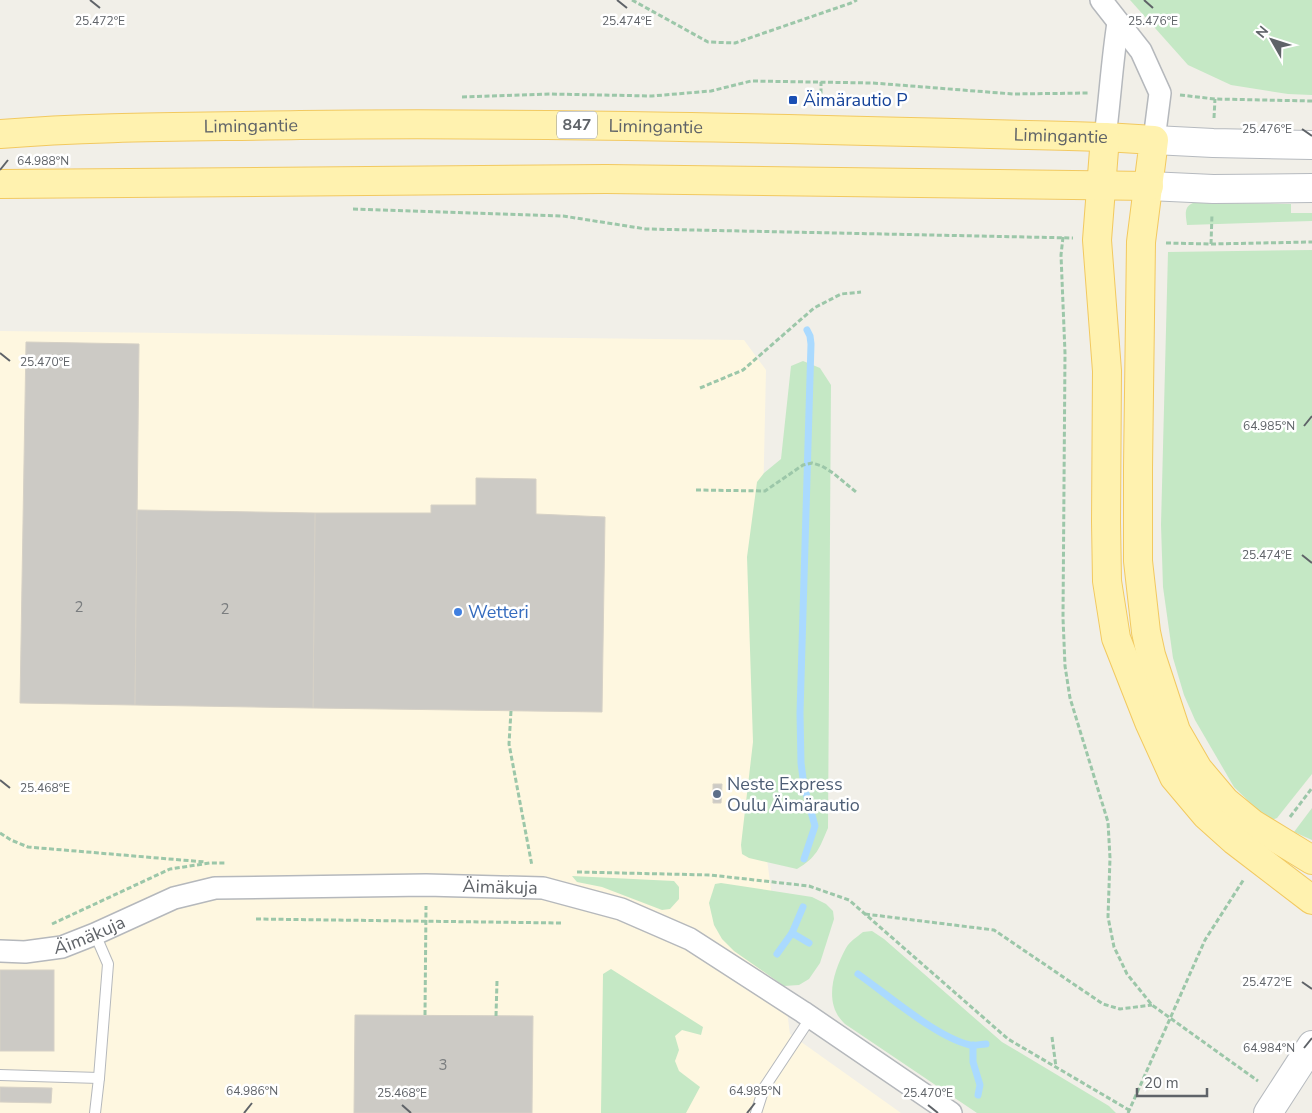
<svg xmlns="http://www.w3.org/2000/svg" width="1312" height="1113" viewBox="0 0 1312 1113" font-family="'Nunito Sans',sans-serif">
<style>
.commercial{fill:#fef7e0}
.green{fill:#c5e8c5}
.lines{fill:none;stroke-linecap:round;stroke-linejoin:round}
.stream{stroke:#aadaff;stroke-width:7}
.building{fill:#cccac5;stroke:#d6d1c6}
.lane-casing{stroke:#b5b8bc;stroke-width:12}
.street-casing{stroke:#b5b8bc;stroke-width:24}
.secondary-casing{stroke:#b6babf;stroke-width:30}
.primary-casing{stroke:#f2c960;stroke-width:30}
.path{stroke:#9cc7a9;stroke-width:3;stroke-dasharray:5 2.5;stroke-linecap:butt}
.lane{stroke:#fff;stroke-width:10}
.street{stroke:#fff;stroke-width:21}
.secondary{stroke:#fff;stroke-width:28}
.primary{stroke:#fff2af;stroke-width:28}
.ticks{fill:none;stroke:#5f6368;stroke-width:2}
.transit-dot{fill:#1a4fb4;stroke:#fff;stroke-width:2}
.shop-dot{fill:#3f7fe0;stroke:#fff;stroke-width:2}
.service-dot{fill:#5c6f8a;stroke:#fff;stroke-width:2}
.labels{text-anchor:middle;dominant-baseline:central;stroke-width:5;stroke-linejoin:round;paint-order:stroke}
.number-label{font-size:15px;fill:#7a7d7f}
.shield{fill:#fff;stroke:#8f9295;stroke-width:1}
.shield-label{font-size:16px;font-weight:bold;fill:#5f6368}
.transit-label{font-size:18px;fill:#164399;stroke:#fff;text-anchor:start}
.street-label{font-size:18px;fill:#5f6368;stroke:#fff}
.shop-label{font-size:18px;fill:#366cbe;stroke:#fff;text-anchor:start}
.service-label{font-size:18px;fill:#4e5e75;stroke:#fff;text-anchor:start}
.ticks-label{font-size:12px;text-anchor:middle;fill:#5f6368;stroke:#fff;stroke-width:5;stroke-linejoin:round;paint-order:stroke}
</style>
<rect width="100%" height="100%" fill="#f1efe8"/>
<polygon class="commercial" points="0,331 744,340 766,370 757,775 760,806 790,1034 901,1113 0,1113"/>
<g class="green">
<polygon points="1130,0 1312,0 1312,95 1288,94 1231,85 1188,65"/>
<path d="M 1193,203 L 1291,204 L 1291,213 L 1312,213 L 1312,221 L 1187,225 C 1186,216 1183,207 1193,203 Z"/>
<polygon points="1312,250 1312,774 1277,818 1269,821 1234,787 1195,720 1184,695 1173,658 1163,587 1161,525 1168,252"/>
<path d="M 803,361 L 820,368 L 831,385 L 828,828 C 819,849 817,857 797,869 L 749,858 L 742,854 L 741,845 L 753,742 L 747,557 L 757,482 L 764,473 L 781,459 L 791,366 Z"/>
<polygon points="1312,808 1312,840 1294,832"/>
<polygon points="572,876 674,881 679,887 679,899 670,909 662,910 602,887 577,882"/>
<polygon points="721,883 812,897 826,904 833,911 834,919 820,963 809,979 799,985 784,986 734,951 722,939 714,925 709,903 715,884"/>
<path d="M 872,931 L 884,939 L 1002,1042 L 1109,1106 L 1116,1113 L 977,1113 L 845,1024 C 823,1004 833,972 846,948 C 850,941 857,937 863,932 Z"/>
<polygon points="611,969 703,1027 701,1035 682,1030 675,1036 679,1050 675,1061 679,1071 700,1087 686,1113 601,1113 603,974"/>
</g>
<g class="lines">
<g class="stream">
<polyline points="804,859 815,826 804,786 801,763 800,713 811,344 810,336 807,330"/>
<polyline points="792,933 809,943"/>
<polyline points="777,954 792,933 803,907"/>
<path d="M 858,974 C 888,995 936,1037 970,1045 C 975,1046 981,1044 986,1044"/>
<polyline points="973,1045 973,1062 980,1085 978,1095"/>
</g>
</g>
<g class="building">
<polygon points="26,342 139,344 135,705 20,703"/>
<polygon points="476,478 536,479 536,514 605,517 602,712 313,708 315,513 431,513 431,505 476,505"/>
<polygon points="137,510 315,513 313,708 135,705"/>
<polygon points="713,784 722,784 721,803 713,803"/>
<rect x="0" y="970" width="54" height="81"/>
<polygon points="355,1015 533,1016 532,1113 354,1113"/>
<polygon points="0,1087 52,1088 51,1103 0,1102"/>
</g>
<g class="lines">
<defs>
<g id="lane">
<polyline points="0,1075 99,1078"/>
<polyline points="95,1113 99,1078 108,964 95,934"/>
<polyline points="756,1113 764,1088 811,1017"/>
</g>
<g id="street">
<polyline points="1101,0 1141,51 1160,93 1154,140"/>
<path d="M 1105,137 C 1110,99 1112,61 1118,23"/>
<path id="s1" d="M 0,951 L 25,952 L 62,947 L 95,934 L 174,898 L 215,888 L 426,885 L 543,888 L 621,909 L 690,939 L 803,1012 L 951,1113"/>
</g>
<g id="secondary">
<polyline points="1154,140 1213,143 1312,145"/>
<polyline points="1149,186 1213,189 1312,188"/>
<polyline points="1268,1113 1312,1045"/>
</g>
<g id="primary">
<path id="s2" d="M 0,134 C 100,126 200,127 300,125 C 568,122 837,130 1105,137 L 1154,140 L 1141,242 L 1138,468 L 1138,561 L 1146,632 L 1151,655 L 1176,731 L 1198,769 L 1225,801 L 1253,824 L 1312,860"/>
<polyline points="1105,137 1097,240 1107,371 1106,522 1107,581 1116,638 1149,722 1174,777 1206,815 1235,841 1312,900"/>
<polyline points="0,184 606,179 1149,186"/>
</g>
</defs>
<use href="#lane" class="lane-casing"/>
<use href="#street" class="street-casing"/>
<use href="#secondary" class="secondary-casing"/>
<use href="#primary" class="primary-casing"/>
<g class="path">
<polyline points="632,0 708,42 735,43 851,3 857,0"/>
<polyline points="1180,95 1215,99 1312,101"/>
<polyline points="462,97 550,94 652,96 711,91 751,81 873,83 1013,94 1089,93"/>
<polyline points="821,101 821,82"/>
<polyline points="1214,118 1215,99"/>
<polyline points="353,209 563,216 646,229 1073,238"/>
<polyline points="1063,237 1061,255 1065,353 1063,618 1065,666 1070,698 1108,822 1110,858 1108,917 1114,947 1127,974 1152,1005 1258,1081"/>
<polyline points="1166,243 1211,244 1312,242"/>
<polyline points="1211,244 1212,214"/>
<polyline points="700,388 743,370 814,308 841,294 861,292"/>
<polyline points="696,490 765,491 803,465 812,463 822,466 833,473 856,492"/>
<polyline points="511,711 509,744 532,866"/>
<polyline points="1290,817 1312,788"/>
<polyline points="0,833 11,840 28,847 205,862"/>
<polyline points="577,872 710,875 809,886 849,900 1008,1039 1129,1110"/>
<polyline points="865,914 994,930 1103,1004 1120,1009 1152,1005"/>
<polyline points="256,919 562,923"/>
<polyline points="52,924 170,869 210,863 225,863"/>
<polyline points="425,1015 426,906"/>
<polyline points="496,1016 497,981"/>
<polyline points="1052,1037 1056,1067"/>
<polyline points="1128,1113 1205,940 1244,879"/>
</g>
<use href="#lane" class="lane"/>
<use href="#street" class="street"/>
<use href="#secondary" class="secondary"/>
<use href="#primary" class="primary"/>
</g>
<path class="ticks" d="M 90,0 L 100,8M 617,0 L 627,8M 1144,0 L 1153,8M 1302,129 L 1312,136M 0,170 L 8,160M 0,353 L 10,361M 1304,426 L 1312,416M 1302,555 L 1312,563M 0,780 L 10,788M 1302,982 L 1312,989M 1304,1048 L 1312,1038M 402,1105 L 411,1113M 928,1105 L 938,1113M 244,1113 L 252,1103M 747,1113 L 755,1103"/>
<rect class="transit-dot" x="788" y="95" width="10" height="10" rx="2.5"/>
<circle class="shop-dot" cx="458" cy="612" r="5"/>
<circle class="service-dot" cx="717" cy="794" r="5"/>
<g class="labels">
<g class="number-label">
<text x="79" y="607">2</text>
<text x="225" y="609">2</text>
<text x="443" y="1065">3</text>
</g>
<rect class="shield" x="557" y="111.5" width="40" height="27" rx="4"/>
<g class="shield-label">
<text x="577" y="125">847</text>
</g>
<g class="transit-label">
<text x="803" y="100">Äimärautio P</text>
</g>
<g class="street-label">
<text stroke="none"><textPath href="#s2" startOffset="251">Limingantie</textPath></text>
<text stroke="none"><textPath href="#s2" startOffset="656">Limingantie</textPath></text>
<text stroke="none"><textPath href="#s2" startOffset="1061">Limingantie</textPath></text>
<text stroke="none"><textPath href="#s1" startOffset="512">Äimäkuja</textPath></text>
<text stroke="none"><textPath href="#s1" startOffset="92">Äimäkuja</textPath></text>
</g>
<g class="shop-label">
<text x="468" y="612">Wetteri</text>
</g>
<g class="service-label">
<text x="727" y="784">Neste Express<tspan x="727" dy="21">Oulu Äimärautio</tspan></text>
</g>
</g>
<g class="ticks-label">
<text x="1153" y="25">25.476°E</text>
<text x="100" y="25">25.472°E</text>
<text x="627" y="25">25.474°E</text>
<text x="1267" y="133">25.476°E</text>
<text x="43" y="165">64.988°N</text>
<text x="45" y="366">25.470°E</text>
<text x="1269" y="430">64.985°N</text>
<text x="1267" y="559">25.474°E</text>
<text x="45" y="792">25.468°E</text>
<text x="1267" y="986">25.472°E</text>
<text x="1269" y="1052">64.984°N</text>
<text x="252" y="1095">64.986°N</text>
<text x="755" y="1095">64.985°N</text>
<text x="402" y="1097">25.468°E</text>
<text x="928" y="1097">25.470°E</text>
</g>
<g transform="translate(1272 40) rotate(309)" stroke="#ffffff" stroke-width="4" paint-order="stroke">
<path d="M0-4L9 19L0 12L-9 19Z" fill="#5f6368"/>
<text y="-8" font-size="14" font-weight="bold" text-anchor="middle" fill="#5f6368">N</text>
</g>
<path d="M1137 1088v8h70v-8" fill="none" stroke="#5f6368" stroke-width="2.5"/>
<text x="1144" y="1088" font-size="15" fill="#5f6368" stroke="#ffffff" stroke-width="4" paint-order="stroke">20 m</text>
</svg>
